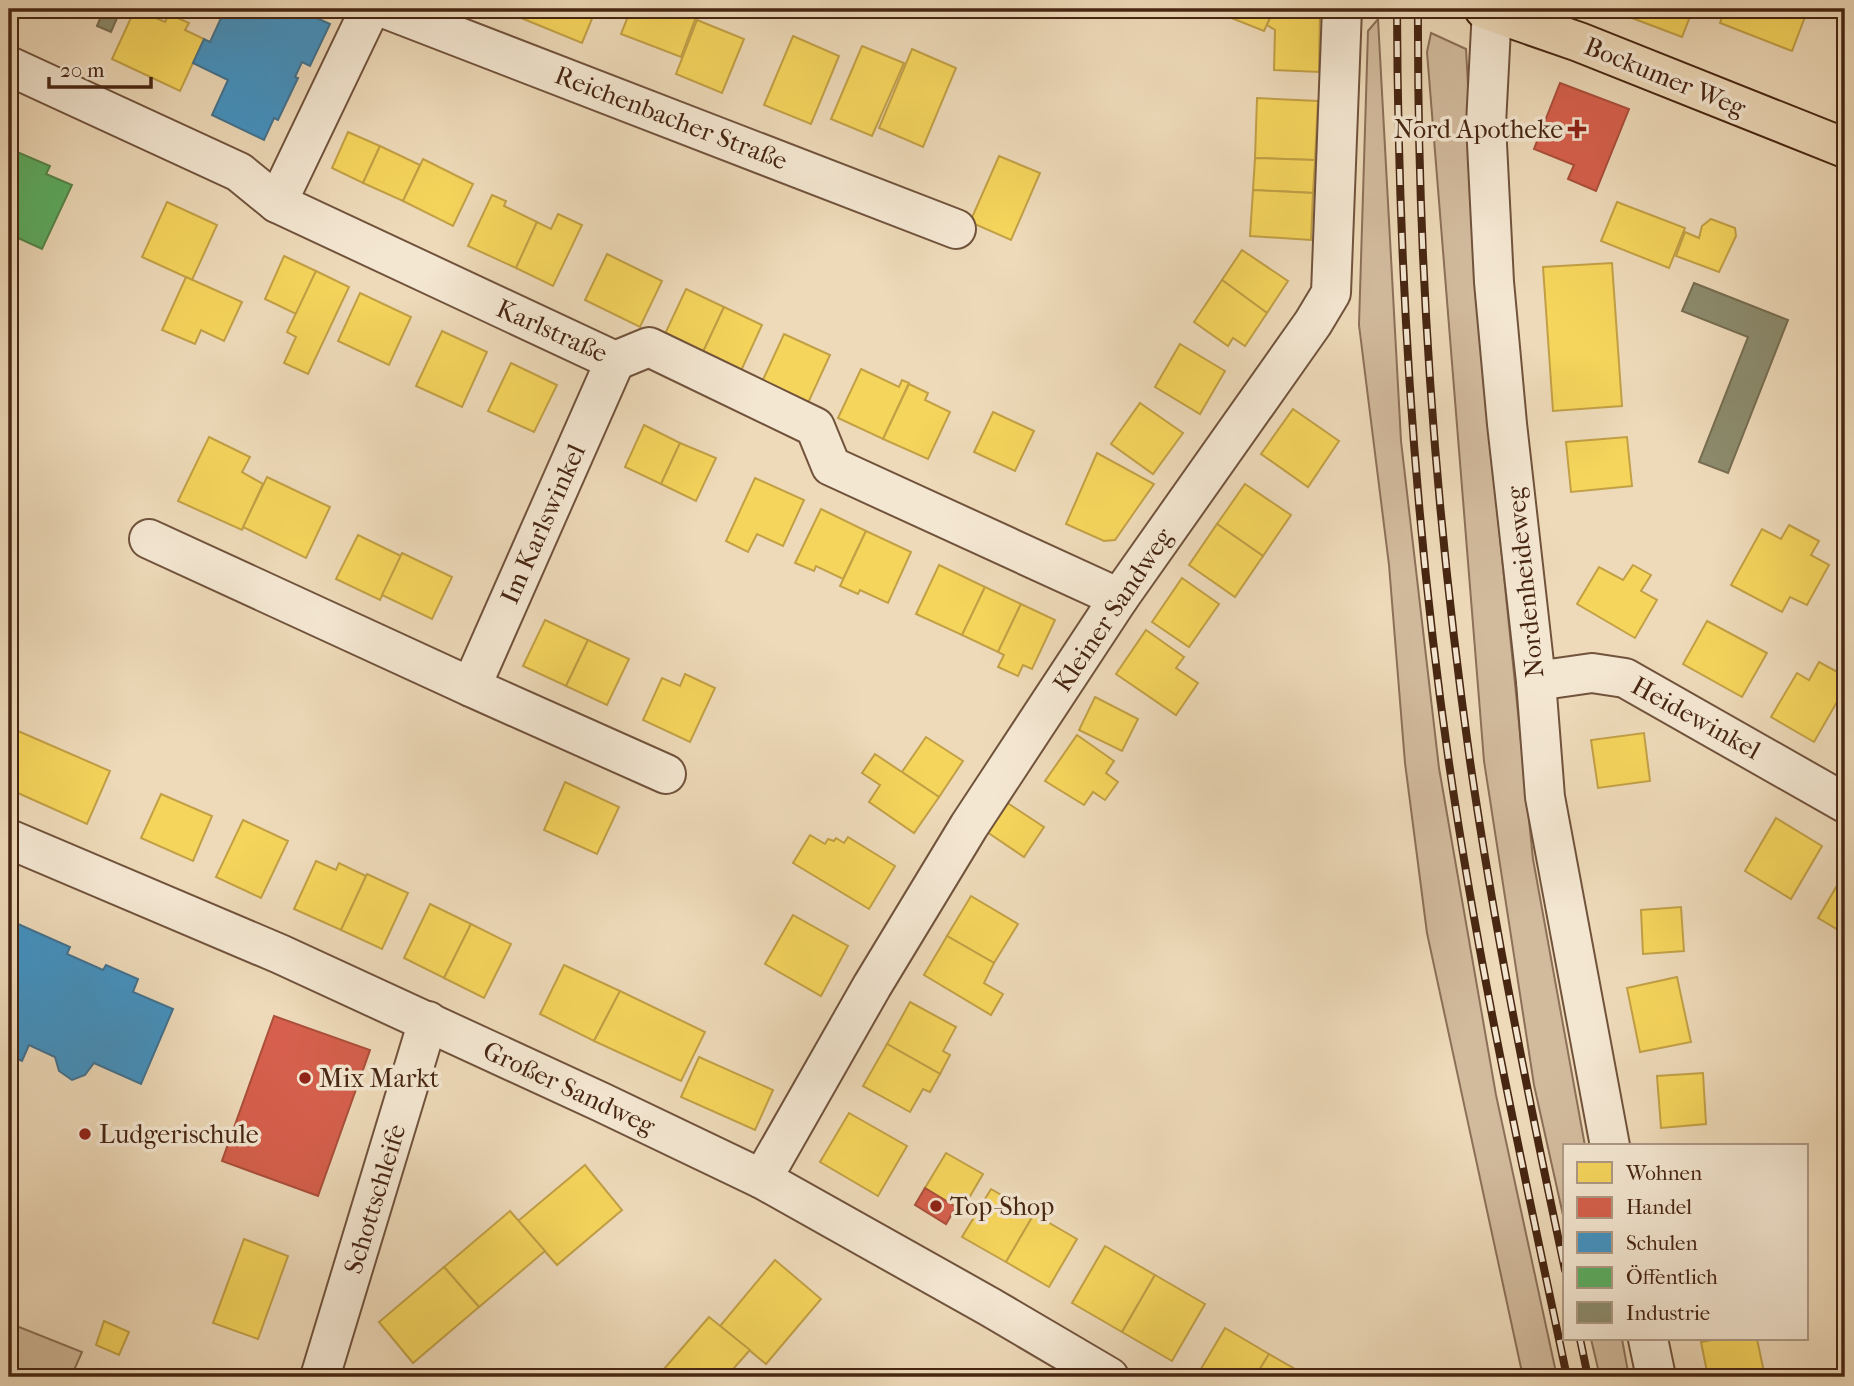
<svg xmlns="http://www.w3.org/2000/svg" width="1854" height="1386" viewBox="0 0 1854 1386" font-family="'IM FELL French Canon',serif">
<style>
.green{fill:#d2bb9d;stroke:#8c7058;stroke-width:2}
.homes{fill:#f6d55c;stroke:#c2a046;stroke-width:2}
.shops{fill:#d6604d;stroke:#ab4f3b;stroke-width:2}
.schools{fill:#4393c3;stroke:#44728e;stroke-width:2}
.public{fill:#5aae61;stroke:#548549;stroke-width:2}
.industry{fill:#8c8c6e;stroke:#776d52;stroke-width:2}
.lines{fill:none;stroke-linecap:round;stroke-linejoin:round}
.minor-casing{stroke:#71533c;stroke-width:42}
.major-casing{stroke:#472612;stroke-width:42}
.minor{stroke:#f4e7d2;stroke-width:38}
.major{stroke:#eedab9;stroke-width:38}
.rail-casing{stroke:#472612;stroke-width:8}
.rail{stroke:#f4e7d2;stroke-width:5;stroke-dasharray:16;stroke-linecap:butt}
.poi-dot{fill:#8f2418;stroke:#f4e7d2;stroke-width:2.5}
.labels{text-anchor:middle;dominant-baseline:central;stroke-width:7;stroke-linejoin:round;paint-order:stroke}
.street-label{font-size:26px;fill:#472612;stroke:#f4e7d2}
.poi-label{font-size:26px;fill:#472612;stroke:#f4e7d2;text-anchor:start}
</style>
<rect width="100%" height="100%" fill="#eedab9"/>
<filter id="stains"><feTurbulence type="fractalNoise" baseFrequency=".00286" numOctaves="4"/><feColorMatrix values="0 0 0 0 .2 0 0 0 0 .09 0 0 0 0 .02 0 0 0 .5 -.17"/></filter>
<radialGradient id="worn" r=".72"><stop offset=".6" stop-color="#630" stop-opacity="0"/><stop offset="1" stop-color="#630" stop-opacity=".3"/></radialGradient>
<g class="green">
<polygon points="1378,19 1401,441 1439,768 1496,1095 1557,1377 1523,1377 1427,933 1405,763 1389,565 1359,325 1368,31"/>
<polygon points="1431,33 1466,49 1485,391 1533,859 1585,1146 1565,1146 1565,1224 1534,1085 1484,761 1427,52"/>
<polygon points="9,1323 82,1352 71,1377 9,1377"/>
<polygon points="1591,1339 1622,1339 1629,1377 1600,1377"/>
</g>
<g class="homes">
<polygon points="135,9 165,22 169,14 189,23 185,30 204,39 180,91 112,59"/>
<polygon points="519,9 596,9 582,43 516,16"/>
<polygon points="631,9 699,9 681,57 621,34"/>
<polygon points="1223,9 1274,9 1264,31 1221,14"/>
<polygon points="1274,9 1320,9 1319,72 1274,70 1275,30 1267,25"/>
<polygon points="1608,9 1693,9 1682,37"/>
<polygon points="1725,9 1808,9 1792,51 1720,23"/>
<polygon points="697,20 744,39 722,93 676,74"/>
<polygon points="793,36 839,56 811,124 764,105"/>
<polygon points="862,46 904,63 872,136 831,119"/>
<polygon points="912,49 956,68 923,147 879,128"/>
<polygon points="1257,98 1318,101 1315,160 1255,158"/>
<polygon points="348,132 380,146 363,183 332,168"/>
<polygon points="380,146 420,165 403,201 363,183"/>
<polygon points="999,156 1040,173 1011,240 970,222"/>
<polygon points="1255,158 1315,160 1313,193 1253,190"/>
<polygon points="423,159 473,184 453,226 403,201"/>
<polygon points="1253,190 1313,193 1311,240 1250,236"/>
<polygon points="492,195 506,201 504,206 537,222 516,268 468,246"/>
<polygon points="167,202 217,225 192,280 142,257"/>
<polygon points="1617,202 1685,228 1669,268 1601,241"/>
<polygon points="558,214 582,225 553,286 516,268 537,222 551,229"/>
<polygon points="1711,219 1735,228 1736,236 1719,272 1676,256 1685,232 1699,238 1702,226"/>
<polygon points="1845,233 1845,258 1837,255"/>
<polygon points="1242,250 1288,281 1267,313 1222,280"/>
<polygon points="607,254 662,281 640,327 585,300"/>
<polygon points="284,256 316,271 296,314 265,299"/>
<polygon points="1612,263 1622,406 1553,411 1543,267"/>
<polygon points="316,271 349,287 308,374 284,363 296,337 287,332"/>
<polygon points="186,277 242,302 224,341 201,330 195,344 162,330"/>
<polygon points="1222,280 1267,313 1245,346 1233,338 1228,346 1194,322"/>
<polygon points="686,289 724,307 702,354 664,336"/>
<polygon points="360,293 411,317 389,365 338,341"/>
<polygon points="724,307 762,325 740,373 702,354"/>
<polygon points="442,331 487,352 462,407 416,386"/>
<polygon points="784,334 830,355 808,403 762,382"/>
<polygon points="1180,344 1225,371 1200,414 1155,387"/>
<polygon points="511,363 557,385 534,432 488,411"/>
<polygon points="861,369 899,387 902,380 909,383 883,439 838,418"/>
<polygon points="909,384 928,393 925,400 950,412 928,459 883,439"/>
<polygon points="1140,403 1183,433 1153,474 1111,444"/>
<polygon points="1293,409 1339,441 1308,487 1261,454"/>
<polygon points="993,412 1034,431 1015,471 974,452"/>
<polygon points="644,425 680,443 661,484 625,467"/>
<polygon points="209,437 250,457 242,472 263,484 242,530 178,501"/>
<polygon points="1627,437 1632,486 1571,492 1566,442"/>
<polygon points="680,443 716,458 696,501 661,484"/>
<polygon points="1097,453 1154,484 1115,540 1104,541 1066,524"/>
<polygon points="267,477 330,507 306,558 243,527"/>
<polygon points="755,478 804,500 783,546 757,534 748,552 726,541"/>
<polygon points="1245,484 1291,515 1263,556 1217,524"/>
<polygon points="821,509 866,531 843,579 816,566 814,571 795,563"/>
<polygon points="1217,524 1263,556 1235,597 1189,565"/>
<polygon points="1789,525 1819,541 1811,555 1829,565 1807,605 1790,597 1782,612 1731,585 1762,529 1781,539"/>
<polygon points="866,531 911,552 888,603 860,590 858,594 840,586"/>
<polygon points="358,535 401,556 380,600 336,579"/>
<polygon points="402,553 452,577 432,619 382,595"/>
<polygon points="939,565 985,587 962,635 916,614"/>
<polygon points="1633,565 1651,575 1641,591 1657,600 1635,638 1577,604 1599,567 1623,580"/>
<polygon points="1182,578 1219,604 1189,647 1152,622"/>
<polygon points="985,587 1021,604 998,652 962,635"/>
<polygon points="1021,604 1055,620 1032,669 1023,665 1018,676 998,667 1004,655 998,652"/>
<polygon points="545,620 588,640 566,686 523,666"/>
<polygon points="1707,621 1767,653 1742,697 1683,664"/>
<polygon points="1146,630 1184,657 1176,668 1198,683 1176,715 1116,674"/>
<polygon points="588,640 629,659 607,705 566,686"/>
<polygon points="1819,662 1845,676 1845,688 1814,742 1771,717 1797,673 1809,680"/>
<polygon points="685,674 715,688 690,742 643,720 662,678 680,686"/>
<polygon points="1095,697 1138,719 1122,751 1079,730"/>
<polygon points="18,731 110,771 87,824 9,789 9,752"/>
<polygon points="1644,733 1650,781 1598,788 1591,740"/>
<polygon points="1077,735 1114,761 1106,773 1118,782 1105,800 1093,792 1084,805 1045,781"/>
<polygon points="926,737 963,761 939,797 902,772"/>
<polygon points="875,754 939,797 914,833 869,802 880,785 862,773"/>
<polygon points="565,782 619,807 597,854 544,830"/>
<polygon points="161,794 212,816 193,861 141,838"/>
<polygon points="1006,802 1044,827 1024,857 987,832"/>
<polygon points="1776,818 1822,846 1791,899 1745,871"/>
<polygon points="243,820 288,841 261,898 216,877"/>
<polygon points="810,835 825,844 828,839 834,841 836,838 844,843 848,837 895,866 869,909 793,863"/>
<polygon points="316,861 336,870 339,863 366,876 341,930 294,909"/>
<polygon points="1845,872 1845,934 1818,918"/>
<polygon points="367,874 408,893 382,949 341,930"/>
<polygon points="971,896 1018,924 994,963 947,936"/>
<polygon points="430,904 471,924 444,978 404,958"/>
<polygon points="1681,907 1684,951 1643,954 1641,910"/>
<polygon points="793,915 848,946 821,996 765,964"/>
<polygon points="471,924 511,944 484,998 444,978"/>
<polygon points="947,936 994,963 984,983 1003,994 991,1015 924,975"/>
<polygon points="564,965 620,991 594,1041 540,1014"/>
<polygon points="1677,977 1691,1042 1640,1052 1627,988"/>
<polygon points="620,991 705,1032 681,1081 594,1041"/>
<polygon points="910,1002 956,1027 943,1051 950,1055 940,1074 887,1044"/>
<polygon points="887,1044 940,1074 930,1092 923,1089 910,1112 863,1086"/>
<polygon points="699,1057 773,1090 755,1130 681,1097"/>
<polygon points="1703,1073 1706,1124 1661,1128 1657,1076"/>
<polygon points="849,1113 907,1146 878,1196 820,1162"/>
<polygon points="946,1153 983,1174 962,1210 925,1188"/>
<polygon points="585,1165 622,1210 557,1265 518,1221"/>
<polygon points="991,1189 1034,1214 1006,1262 962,1237"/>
<polygon points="510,1211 545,1251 479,1307 444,1267"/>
<polygon points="1034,1214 1077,1239 1049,1287 1006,1262"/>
<polygon points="244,1239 288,1256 258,1339 213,1323"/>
<polygon points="1105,1246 1155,1275 1122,1332 1072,1303"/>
<polygon points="775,1260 821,1299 766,1364 720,1326"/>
<polygon points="444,1267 479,1307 413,1363 379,1322"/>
<polygon points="1155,1275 1205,1304 1172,1361 1122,1332"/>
<polygon points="709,1317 750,1350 726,1377 657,1377"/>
<polygon points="104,1321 129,1332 119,1355 96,1345"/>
<polygon points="1225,1328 1269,1354 1255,1377 1203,1377 1198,1374"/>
<polygon points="1717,1339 1757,1339 1765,1377 1708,1377 1701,1342"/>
<polygon points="1269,1354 1309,1377 1255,1377"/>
</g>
<g class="shops">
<polygon points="1560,83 1629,109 1596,191 1568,179 1574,165 1534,149"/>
<polygon points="274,1016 370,1050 318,1196 222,1161"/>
<polygon points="925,1188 956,1207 946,1224 915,1205"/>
</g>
<g class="schools">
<polygon points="219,9 297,9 330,24 310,66 302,62 295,77 298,78 278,120 274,118 264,140 212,115 228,80 193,63 204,39 210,42 222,16 217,13"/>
<polygon points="9,920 70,947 67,954 103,970 106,965 138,979 133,992 173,1009 141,1084 94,1063 85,1075 72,1080 59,1071 55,1057 29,1045 22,1061 9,1055"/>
</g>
<polygon class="public" points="10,149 50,166 46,174 72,185 42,249 16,237 15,240 9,237"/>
<g class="industry">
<polygon points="104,9 121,9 111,32 97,26"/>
<polygon points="1694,283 1788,320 1728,473 1699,462 1748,337 1682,311"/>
</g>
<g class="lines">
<defs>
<g id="minor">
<polyline points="386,9 956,229"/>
<polyline points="1492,9 1486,124 1494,282 1507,424 1536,681 1545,797 1610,1146"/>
<polyline points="9,66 239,172 277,203 615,361 649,347 815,427 831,466 1119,598"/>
<polyline points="277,203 370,9"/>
<polyline points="149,539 471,687 615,361"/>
<polyline points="1536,681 1592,673 1625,678 1845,803"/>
<polyline points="471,687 666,774"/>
<polyline points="9,839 280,954 601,1102 762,1179 990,1307 1109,1377"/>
<polyline points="762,1179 872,986 969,826 1119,598 1313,323 1331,293 1342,9"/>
<polyline points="1648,1339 1656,1377"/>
<polyline points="320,1377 428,1021"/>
</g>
<polyline id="major" points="1484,9 1579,42 1845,148"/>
</defs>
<use href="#minor" class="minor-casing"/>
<use href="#major" class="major-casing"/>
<use href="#minor" class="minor"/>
<use href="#major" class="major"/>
<defs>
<g id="rail">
<path d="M 1397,9 C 1398,261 1413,514 1449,763 C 1479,970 1524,1173 1567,1377"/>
<path d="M 1418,9 C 1417,259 1435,513 1470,761 C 1495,932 1529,1101 1565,1270"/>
<polyline points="1580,1339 1588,1377"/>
</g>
</defs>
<use href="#rail" class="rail-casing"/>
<use href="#rail" class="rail"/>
</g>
<g class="poi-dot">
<path d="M1573.5 118.5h7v7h7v7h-7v7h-7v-7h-7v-7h7z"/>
<circle cx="305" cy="1078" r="7"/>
<circle cx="85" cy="1134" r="7"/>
<circle cx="936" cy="1206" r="7"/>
</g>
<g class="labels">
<g class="street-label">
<text transform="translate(1665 77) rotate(22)">Bockumer Weg</text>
<text transform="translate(671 118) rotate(21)">Reichenbacher Straße</text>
<text transform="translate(552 331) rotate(24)">Karlstraße</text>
<text transform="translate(543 524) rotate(-66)">Im Karlswinkel</text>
<text transform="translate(1525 582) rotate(-96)">Nordenheideweg</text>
<text transform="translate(1113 610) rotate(-56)">Kleiner Sandweg</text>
<text transform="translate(1696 718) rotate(29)">Heidewinkel</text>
<text transform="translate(569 1088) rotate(25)">Großer Sandweg</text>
<text transform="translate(375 1199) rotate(-73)">Schottschleife</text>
</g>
<g class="poi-label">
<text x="1563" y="129" text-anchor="end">Nord Apotheke</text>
<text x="319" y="1078">Mix Markt</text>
<text x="99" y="1134">Ludgerischule</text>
<text x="950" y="1206">Top-Shop</text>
</g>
</g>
<rect width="1854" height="1386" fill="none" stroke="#eedab9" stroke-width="35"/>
<rect x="10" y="10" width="1833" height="1365" fill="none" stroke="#472612" stroke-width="3.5"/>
<rect x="18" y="18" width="1819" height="1351" fill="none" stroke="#472612" stroke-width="2"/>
<rect x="1563" y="1144" width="245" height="196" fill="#f4e7d2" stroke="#af9a85" stroke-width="2"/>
<rect x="1577" y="1162" width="35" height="21" fill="#f6d55c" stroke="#af9a85" stroke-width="2"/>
<text x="1626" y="1180" font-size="21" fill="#472612">Wohnen</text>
<rect x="1577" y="1197" width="35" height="21" fill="#d6604d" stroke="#af9a85" stroke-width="2"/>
<text x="1626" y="1214" font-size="21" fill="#472612">Handel</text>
<rect x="1577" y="1232" width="35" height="21" fill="#4393c3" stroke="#af9a85" stroke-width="2"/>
<text x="1626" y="1250" font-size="21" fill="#472612">Schulen</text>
<rect x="1577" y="1267" width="35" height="21" fill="#5aae61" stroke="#af9a85" stroke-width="2"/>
<text x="1626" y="1284" font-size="21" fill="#472612">Öffentlich</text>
<rect x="1577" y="1302" width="35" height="21" fill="#8c8c6e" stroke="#af9a85" stroke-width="2"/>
<text x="1626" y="1320" font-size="21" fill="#472612">Industrie</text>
<path d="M49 77v10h102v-10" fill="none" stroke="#472612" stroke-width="3.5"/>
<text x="60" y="77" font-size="21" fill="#472612" stroke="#f4e7d2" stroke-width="5" paint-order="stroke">20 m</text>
<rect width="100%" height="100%" filter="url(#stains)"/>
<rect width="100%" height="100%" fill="url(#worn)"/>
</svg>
